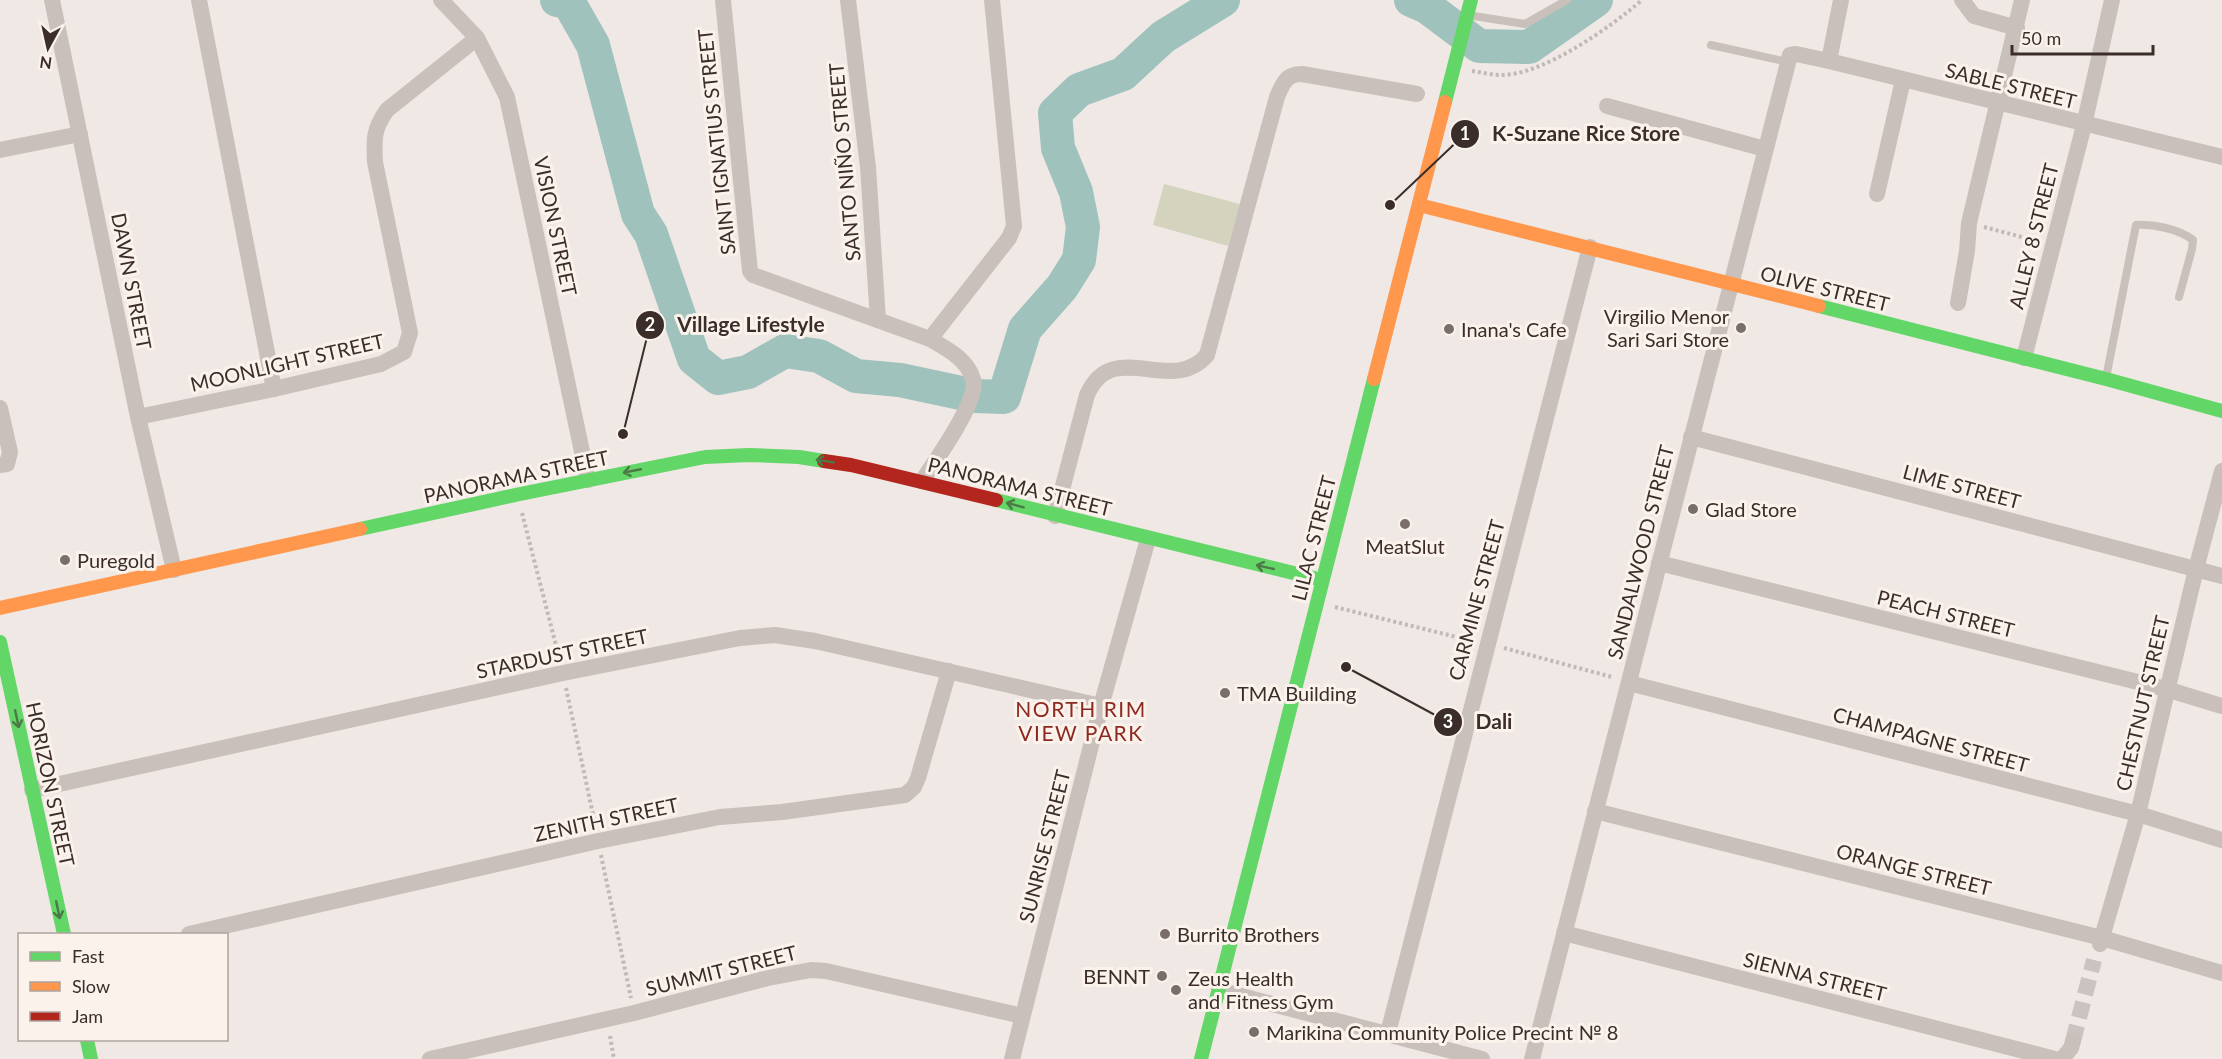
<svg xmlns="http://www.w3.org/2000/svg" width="2222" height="1059" viewBox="0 0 2222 1059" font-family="Lato,sans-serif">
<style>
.green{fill:#d4d4be}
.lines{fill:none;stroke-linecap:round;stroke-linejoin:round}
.river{stroke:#9fc2bd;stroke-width:34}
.street-tunnel{stroke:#cbc3bf;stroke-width:16;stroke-dasharray:16 8;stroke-linecap:butt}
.path{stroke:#c1b9b5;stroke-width:4;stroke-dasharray:3 3;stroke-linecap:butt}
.lane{stroke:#c9c0bc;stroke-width:8}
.street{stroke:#c9c0bc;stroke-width:16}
.fast{stroke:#63d668;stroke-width:14}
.slow{stroke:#ff974d;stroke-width:14}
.jam{stroke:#b3261e;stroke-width:14}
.oneway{stroke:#4c7946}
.poi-dot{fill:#796e6b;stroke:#fbf2ec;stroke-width:2}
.labels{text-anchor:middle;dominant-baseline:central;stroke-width:6;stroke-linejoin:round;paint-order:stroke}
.street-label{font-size:20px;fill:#3a2d2a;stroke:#fbf2ec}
.poi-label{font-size:20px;fill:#3a2d2a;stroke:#fbf2ec;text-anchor:start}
.neighbourhood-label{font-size:21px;letter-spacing:1.5px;fill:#8c2920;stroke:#fbf2ec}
.leader{fill:none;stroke:#3a2d2a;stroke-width:2}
.callout-dot{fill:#3a2d2a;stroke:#fbf2ec;stroke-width:2}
.mark-label{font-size:18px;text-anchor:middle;font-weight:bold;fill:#fff}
.callout-label{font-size:21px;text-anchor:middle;font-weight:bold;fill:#3a2d2a;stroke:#fbf2ec;stroke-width:6;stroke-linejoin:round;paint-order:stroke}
</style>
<rect width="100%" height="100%" fill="#efe8e4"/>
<polygon class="green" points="1164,184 1240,204 1228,246 1153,225"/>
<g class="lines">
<g class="river">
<polyline points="557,0 568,1 593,45 638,214 651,234 694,359 718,378 748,372 785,351 819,356 856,376 900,380 975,396 1004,397 1025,329 1062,287 1079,260 1083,227 1076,192 1058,148 1055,113 1079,90 1123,74 1163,37 1223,0"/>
<polyline points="1411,0 1427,7 1479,46 1529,47 1596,0"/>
</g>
<polyline class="street-tunnel" points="2073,1041 2094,960"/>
<g class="path">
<path d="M 1472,71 C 1481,72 1490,75 1500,75 C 1542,76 1611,27 1642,0"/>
<polyline points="1984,227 2037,241"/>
<polyline points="522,513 559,657"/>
<polyline points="1335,607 1473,641"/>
<polyline points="1504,648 1612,677"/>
<polyline points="566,688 595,824"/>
<polyline points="601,855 631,998"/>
<polyline points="610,1036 614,1059"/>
</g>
<g class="lane">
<polyline points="1467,15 1525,24 1567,0"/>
<polyline points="1711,45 1788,62"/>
<path d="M 2106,378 L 2136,225 C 2154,224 2179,229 2193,240 L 2192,249 L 2179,297"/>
</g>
<g class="street">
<polyline points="52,0 138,417 174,570"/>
<polyline points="199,0 274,389"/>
<polyline points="441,0 477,38 507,97 588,480"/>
<path d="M 723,0 L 750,271 L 753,275 L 930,339 C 947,349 967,359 973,379 C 980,400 935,461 922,481"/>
<polyline points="848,0 868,167 878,320"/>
<polyline points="1962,0 1974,16 2017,28"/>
<polyline points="1829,61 1841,0"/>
<polyline points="1607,106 1765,149"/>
<polyline points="0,150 80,134"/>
<polyline points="1877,194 1903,80"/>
<polyline points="1958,303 1967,251 1969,223 2022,0"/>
<polyline points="930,339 1009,238 1014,226 992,0"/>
<polyline points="2024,358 2084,125 2112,0"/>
<polyline points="0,408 10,452 7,464 0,465"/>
<path d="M 138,417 L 274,389 L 381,364 L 404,352 L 410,333 L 375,162 C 374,139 373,130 387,110 L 477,38"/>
<polyline points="1691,437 2222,576"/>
<path d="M 1055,516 L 1087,395 C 1113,336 1171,397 1207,355 L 1277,97 C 1283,83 1286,74 1302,74 L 1417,94"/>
<polyline points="1659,563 2166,689 2222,706"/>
<polyline points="1629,683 2138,814 2222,840"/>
<polyline points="32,790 563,673 740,638 775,635 815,641 1101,706"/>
<polyline points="1595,811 2102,938 2222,973"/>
<polyline points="1564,933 2055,1059"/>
<polyline points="189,934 598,841 720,817 782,812 905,795 914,787 918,778 949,671"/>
<polyline points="2100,944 2138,814 2196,569 2222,471"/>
<polyline points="1219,990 1482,1059"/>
<polyline points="1388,1033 1590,247"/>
<polyline points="430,1059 634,1013 768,978 811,970 826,971 1022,1016"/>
<polyline points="1012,1059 1101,706 1148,539"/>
<polyline points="1532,1059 1790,55 1796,54 1829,61 2222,157"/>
<polyline points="2062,1059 2071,1048 2073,1041"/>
</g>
<g class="fast">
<polyline points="1445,102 1471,0"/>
<polyline points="1819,306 2106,379 2222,411"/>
<polyline points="996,500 1322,580"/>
<polyline points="360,529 520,494 705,457 749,455 799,457 824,461"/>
<polyline points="0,642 64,934"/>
<polyline points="87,1040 91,1059"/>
<polyline points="1201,1059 1374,379"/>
</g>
<g class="slow">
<polyline points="1419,205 1819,306"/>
<polyline points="1374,379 1445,102"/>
<polyline points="0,608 360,529"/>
</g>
<polyline class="jam" points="824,461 851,465 996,500"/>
</g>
<defs><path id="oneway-shaft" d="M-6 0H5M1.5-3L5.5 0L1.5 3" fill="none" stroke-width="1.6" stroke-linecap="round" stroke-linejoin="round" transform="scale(1.5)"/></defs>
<g class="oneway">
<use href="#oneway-shaft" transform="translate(825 461) rotate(-171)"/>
<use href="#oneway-shaft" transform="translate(632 471) rotate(169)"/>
<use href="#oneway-shaft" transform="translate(1015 505) rotate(-165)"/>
<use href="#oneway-shaft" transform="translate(1265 567) rotate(-167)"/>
<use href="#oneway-shaft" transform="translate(17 719) rotate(78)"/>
<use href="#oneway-shaft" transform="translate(58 910) rotate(78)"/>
</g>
<g class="poi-dot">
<circle cx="1741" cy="328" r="6"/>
<circle cx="1449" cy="329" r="6"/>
<circle cx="1693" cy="509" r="6"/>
<circle cx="1405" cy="524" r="6"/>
<circle cx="65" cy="560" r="6"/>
<circle cx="1225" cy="693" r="6"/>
<circle cx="1165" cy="934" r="6"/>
<circle cx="1162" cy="976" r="6"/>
<circle cx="1176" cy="990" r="6"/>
<circle cx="1254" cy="1032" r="6"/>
</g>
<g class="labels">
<g class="street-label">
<text transform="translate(2011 85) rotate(14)">SABLE STREET</text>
<text transform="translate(716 142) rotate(-96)">SAINT IGNATIUS STREET</text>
<text transform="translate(844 162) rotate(-95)">SANTO NIÑO STREET</text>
<text transform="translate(556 226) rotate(78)">VISION STREET</text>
<text transform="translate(2033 236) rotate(-76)">ALLEY 8 STREET</text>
<text transform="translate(132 281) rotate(79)">DAWN STREET</text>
<text transform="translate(1825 288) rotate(14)">OLIVE STREET</text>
<text transform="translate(287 362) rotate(-13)">MOONLIGHT STREET</text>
<text transform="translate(516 476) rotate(-12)">PANORAMA STREET</text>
<text transform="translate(1020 486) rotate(14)">PANORAMA STREET</text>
<text transform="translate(1962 486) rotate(15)">LIME STREET</text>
<text transform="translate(1313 538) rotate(-76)">LILAC STREET</text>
<text transform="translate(1640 552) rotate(-76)">SANDALWOOD STREET</text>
<text transform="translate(1476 600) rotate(-75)">CARMINE STREET</text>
<text transform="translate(1946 613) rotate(14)">PEACH STREET</text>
<text transform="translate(562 653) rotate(-12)">STARDUST STREET</text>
<text transform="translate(2142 703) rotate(-77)">CHESTNUT STREET</text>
<text transform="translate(1931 739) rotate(15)">CHAMPAGNE STREET</text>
<text transform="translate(51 784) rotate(78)">HORIZON STREET</text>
<text transform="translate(606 819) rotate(-12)">ZENITH STREET</text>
<text transform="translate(1044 846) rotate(-76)">SUNRISE STREET</text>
<text transform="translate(1914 869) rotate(14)">ORANGE STREET</text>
<text transform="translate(721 970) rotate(-14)">SUMMIT STREET</text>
<text transform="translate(1815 976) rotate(14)">SIENNA STREET</text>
</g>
<g class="poi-label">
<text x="1729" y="316" text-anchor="end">Virgilio Menor<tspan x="1729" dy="23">Sari Sari Store</tspan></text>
<text x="1461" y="329">Inana's Cafe</text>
<text x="1705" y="509">Glad Store</text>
<text x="1405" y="546" text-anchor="middle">MeatSlut</text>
<text x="77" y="560">Puregold</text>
<text x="1237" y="693">TMA Building</text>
<text x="1177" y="934">Burrito Brothers</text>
<text x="1150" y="976" text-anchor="end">BENNT</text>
<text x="1188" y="978">Zeus Health<tspan x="1188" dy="23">and Fitness Gym</tspan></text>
<text x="1266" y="1032">Marikina Community Police Precint № 8</text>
</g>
<g class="neighbourhood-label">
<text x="1081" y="708">NORTH RIM<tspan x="1081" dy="24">VIEW PARK</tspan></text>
</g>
</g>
<path class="leader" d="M1390 205L1465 134M623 434L650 325M1346 667L1448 722"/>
<g class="callout-dot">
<circle cx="1390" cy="205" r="6"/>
<circle cx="623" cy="434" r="6"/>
<circle cx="1346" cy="667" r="6"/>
<circle cx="1465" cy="134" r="15"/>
<circle cx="650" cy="325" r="15"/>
<circle cx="1448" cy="722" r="15"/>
</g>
<g class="mark-label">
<text x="1465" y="140">1</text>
<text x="650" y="331">2</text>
<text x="1448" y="728">3</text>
</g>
<g class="callout-label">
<text x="1586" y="141">K-Suzane Rice Store</text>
<text x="751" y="332">Village Lifestyle</text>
<text x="1494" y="729">Dali</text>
</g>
<rect x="18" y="933" width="210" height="108" fill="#fbf2ec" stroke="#aea39e" stroke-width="1.5"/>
<rect x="30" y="952" width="30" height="9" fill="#63d668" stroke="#aea39e" stroke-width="1.5"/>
<text x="72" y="963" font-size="18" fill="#3a2d2a">Fast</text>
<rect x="30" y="982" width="30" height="9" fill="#ff974d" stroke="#aea39e" stroke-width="1.5"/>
<text x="72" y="993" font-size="18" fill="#3a2d2a">Slow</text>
<rect x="30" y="1012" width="30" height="9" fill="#b3261e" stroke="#aea39e" stroke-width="1.5"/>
<text x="72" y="1023" font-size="18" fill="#3a2d2a">Jam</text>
<g transform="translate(48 48) rotate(188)" stroke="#fbf2ec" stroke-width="4.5" paint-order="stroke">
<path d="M0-4.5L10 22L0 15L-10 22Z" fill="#3a2d2a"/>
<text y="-9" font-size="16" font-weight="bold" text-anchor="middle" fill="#3a2d2a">N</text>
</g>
<path d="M2012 45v9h141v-9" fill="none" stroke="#3a2d2a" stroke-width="3"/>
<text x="2021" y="45" font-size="18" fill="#3a2d2a" stroke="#fbf2ec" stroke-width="4.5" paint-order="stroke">50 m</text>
</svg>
